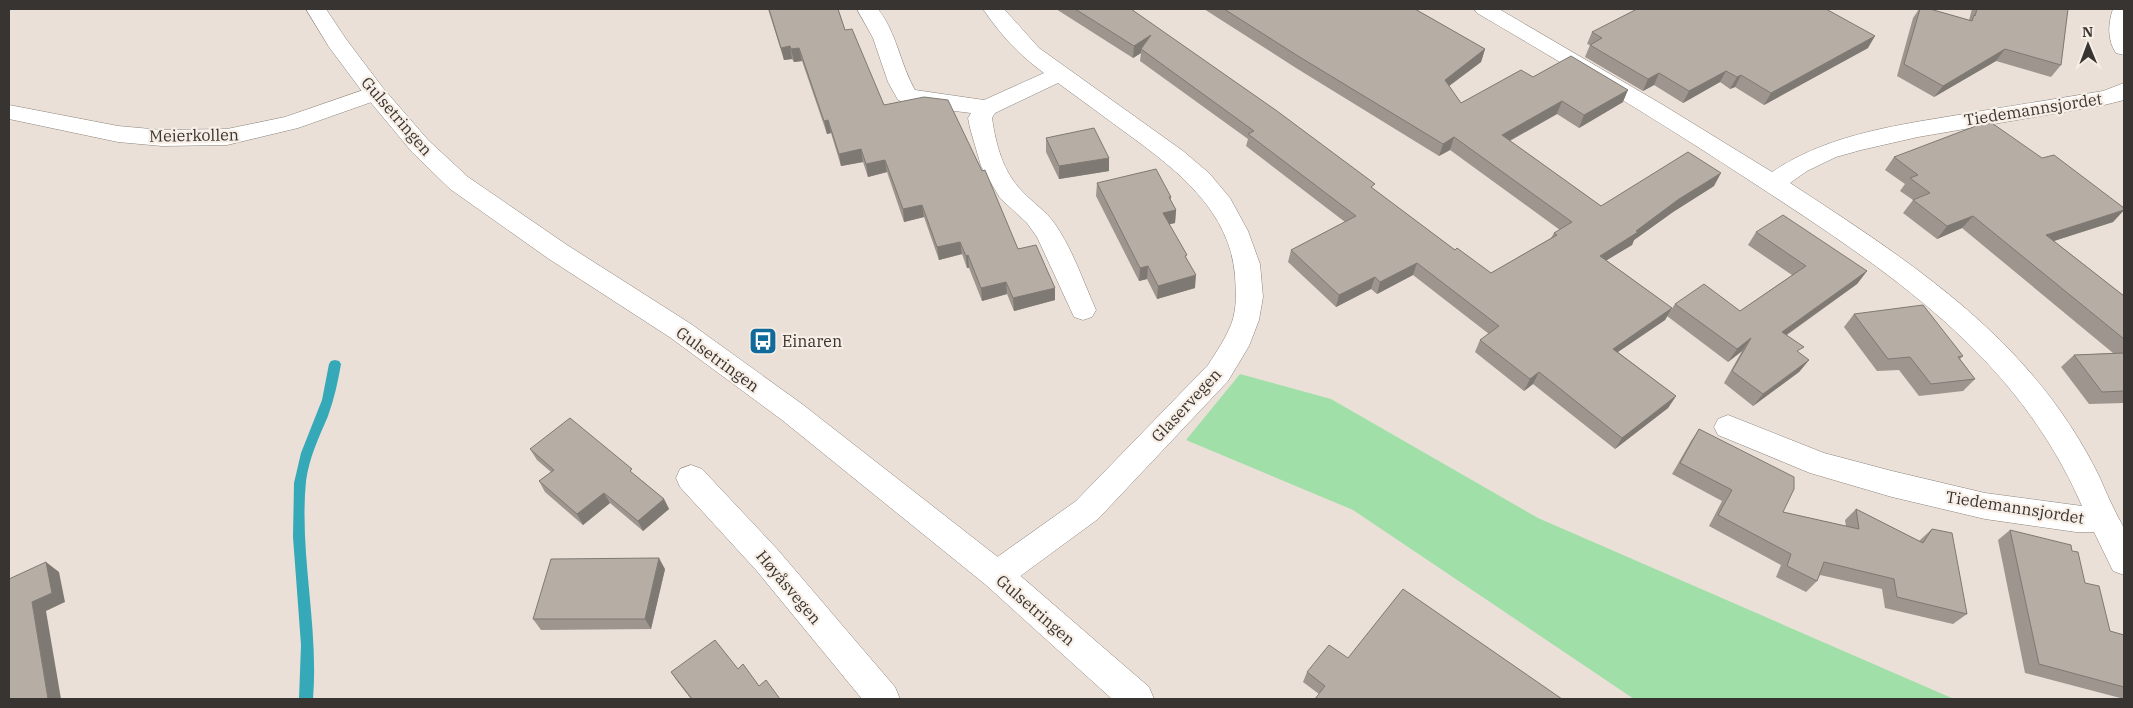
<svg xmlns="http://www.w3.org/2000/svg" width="2133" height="708" viewBox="0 0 2133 708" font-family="'IBM Plex Serif',serif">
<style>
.green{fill:#a0e0a8}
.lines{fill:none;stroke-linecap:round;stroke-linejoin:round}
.stream{fill:#35a9b7;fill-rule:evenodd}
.street-casing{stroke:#8d847c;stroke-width:1}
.secondary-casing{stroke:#8d847c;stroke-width:1}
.street{fill:#fff;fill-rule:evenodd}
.secondary{fill:#fff;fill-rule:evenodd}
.wall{fill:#9d958e}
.shaded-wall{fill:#7f7974}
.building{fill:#b6ada5;stroke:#7f7974}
.labels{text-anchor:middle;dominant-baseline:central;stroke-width:4.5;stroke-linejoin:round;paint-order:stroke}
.street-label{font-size:16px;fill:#383431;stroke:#f7eee5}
.poi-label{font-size:16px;fill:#383431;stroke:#f7eee5;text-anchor:start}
</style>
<rect width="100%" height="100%" fill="#eae0d8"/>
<polygon class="green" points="1240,374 1331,399 1538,518 1954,699 1634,699 1353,510 1186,440"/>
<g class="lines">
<path class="stream" d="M 335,360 L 339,361 L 341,364 C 338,382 334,399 328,416 C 319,437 309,458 306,481 C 299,554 319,626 313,699 L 299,699 L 301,645 L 293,537 L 294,483 L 301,453 L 322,400 L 329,364 L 331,361 Z"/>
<defs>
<g id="street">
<path d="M 857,9 L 878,9 C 897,33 900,64 915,90 L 984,100 L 1044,73 C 1019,55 1000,34 983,9 L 1004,9 L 1039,48 L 1183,151 L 1209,173 L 1230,198 L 1248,231 L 1260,264 L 1263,297 L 1259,320 L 1249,346 L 1228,381 L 1098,519 L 1008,585 L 997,589 L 986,585 L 981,575 L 986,565 L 1076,501 L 1208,365 C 1217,351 1226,338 1232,322 C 1237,307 1236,292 1235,276 C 1230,211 1178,171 1129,135 C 1105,118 1082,100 1058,83 L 995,113 L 992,118 C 996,145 1003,172 1022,191 C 1033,203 1046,211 1055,224 C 1073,250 1083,281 1096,310 L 1092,317 L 1083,320 L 1074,317 L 1037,237 L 1027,223 L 1000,198 L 981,166 L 970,128 L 968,118 L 971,113 L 914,106 L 898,100 L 888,82 L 873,38 Z"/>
<path d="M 1474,9 L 1499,9 L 1663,105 L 1772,172 C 1828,134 1898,125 1964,114 C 2010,106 2056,99 2103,91 L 2124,83 L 2124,100 L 2104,105 L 1918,137 L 1861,150 L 1836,157 L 1807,171 L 1790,183 C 1914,264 2033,340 2100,478 C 2105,490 2110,501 2116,513 C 2118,518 2123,524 2124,530 C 2127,543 2124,561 2124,575 L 2113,571 L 2094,532 L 2076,532 L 1985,519 L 1892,497 L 1810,473 L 1718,435 L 1714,427 L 1718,419 L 1728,415 L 1824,453 L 1892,471 L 1985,493 L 2082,506 C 2016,354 1888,271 1755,184 C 1664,124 1571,68 1477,13 Z"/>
<path d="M 2113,9 L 2124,9 L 2124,55 L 2116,53 C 2107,40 2108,23 2113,9 Z"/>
<polygon points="375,86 383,88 386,93 383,98 298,128 227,145 162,146 118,142 9,119 9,105 118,126 162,130 227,129 285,117"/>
<polygon points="691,465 702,469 778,550 895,687 900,699 862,699 756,570 680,487 676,478 680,469"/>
</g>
<polygon id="secondary" points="306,9 326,9 346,39 383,88 428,140 468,177 567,245 691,324 802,404 1008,565 1149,687 1154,699 1112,699 986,585 782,420 671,338 549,259 450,189 412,152 367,98 329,47"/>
</defs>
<use href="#street" class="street-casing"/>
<use href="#secondary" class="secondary-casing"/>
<use href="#street" class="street"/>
<use href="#secondary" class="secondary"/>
</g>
<g class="wall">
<polygon points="768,9 838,9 845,30 884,105 1018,249 1055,300 1014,311 1007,294 982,301 969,268 967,268 962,254 939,260 924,217 904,222 887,172 868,177 863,162 841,166 831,133 827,134 802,61 794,62 792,59 784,60"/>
<polygon points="1056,9 1131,9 1455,250 1491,273 1551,238 1554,233 1560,230 1450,150 1439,156 1296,68 1204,9 1415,9 1485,49 1481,62 1449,86 1461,103 1533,77 1623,102 1579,128 1557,114 1510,141 1601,206 1714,186 1673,212 1634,240 1632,245 1606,260 1672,308 1665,320 1618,352 1676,396 1668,408 1615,449 1533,384 1524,391 1475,352 1480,340 1489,334 1413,275 1377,294 1371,289 1336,307 1288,262 1291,250 1345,222 1246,146 1248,139 1140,61 1141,53 1133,58"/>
<polygon points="1919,9 1930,9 1969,20 1972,9 2068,9 2061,65 2051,77 1996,61 1934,97 1897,76 1913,18"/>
<polygon points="1592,32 1868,48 1764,105 1735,87 1730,89 1720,82 1683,103 1654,85 1643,91 1585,57 1590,45 1587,44"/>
<polygon points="1046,138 1109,171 1059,179 1046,152"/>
<polygon points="1894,157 2042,158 2124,208 2124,210 2113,222 2054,241 2124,296 2124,403 2089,404 2061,367 2074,355 2113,353 1962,228 1937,239 1903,213 1913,200 1900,191 1905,184 1885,170"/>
<polygon points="1097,183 1171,197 1171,201 1176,210 1175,223 1169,224 1187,259 1195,288 1157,299 1147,279 1139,281 1096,196"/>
<polygon points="1756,232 1867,271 1857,284 1787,335 1799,353 1809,360 1799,372 1753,406 1724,383 1742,351 1728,362 1667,316 1675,304 1740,311 1792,275 1748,245"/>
<polygon points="1854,314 1963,356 1960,359 1975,379 1963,391 1919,396 1899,370 1877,371 1844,327"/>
<polygon points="1699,429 1783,512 1846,526 1845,520 1856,509 1919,541 1932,529 1967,614 1953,624 1885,608 1882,589 1820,575 1817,581 1806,592 1776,577 1781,565 1709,526 1722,501 1672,474 1691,441"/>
<polygon points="530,449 635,475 664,499 669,509 643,531 610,503 583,525 545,492 539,481 551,472 537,460"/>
<polygon points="2010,530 2072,551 2085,583 2110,631 2124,635 2124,699 2025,673 1998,540"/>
<polygon points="665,569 651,629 541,630 533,619"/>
<polygon points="1348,658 1319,694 1303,682 1307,672"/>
<polygon points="738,669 759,686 780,699 691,699 677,681 671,672"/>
</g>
<g class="shaded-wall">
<polygon points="1151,35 1141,49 1141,53 1133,58 1134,46"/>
<polygon points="1875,36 1868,48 1764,105 1771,93"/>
<polygon points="790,46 792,59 784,60 781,48"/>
<polygon points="799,48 802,61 794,62 791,49"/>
<polygon points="1485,49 1481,62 1441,92 1445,80"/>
<polygon points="2005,49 1996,61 1934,97 1943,86"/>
<polygon points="1726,71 1720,82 1683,103 1689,91"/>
<polygon points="1659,73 1654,85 1643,91 1648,79"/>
<polygon points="1741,75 1735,87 1730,89 1737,77"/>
<polygon points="1628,90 1623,102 1579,128 1584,115"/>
<polygon points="1562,101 1557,114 1498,147 1502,135"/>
<polygon points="828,120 831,133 827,134 824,121"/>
<polygon points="1454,137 1450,150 1439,156 1443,144"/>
<polygon points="861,149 863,162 841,166 839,154"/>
<polygon points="1109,158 1109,171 1059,179 1059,166"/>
<polygon points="885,160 887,172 868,177 866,164"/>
<polygon points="1721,173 1714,186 1673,212 1634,240 1632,245 1594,268 1600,256 1679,199"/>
<polygon points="922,205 924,217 904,222 903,209"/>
<polygon points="1176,210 1175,223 1162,226 1163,213"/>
<polygon points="2124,210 2113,222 2035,247 2046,235"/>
<polygon points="1973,216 1962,228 1937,239 1947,226"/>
<polygon points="960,242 962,254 939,260 937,247"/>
<polygon points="968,255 969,268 967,268 966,256"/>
<polygon points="1417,263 1413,275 1377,294 1380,282"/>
<polygon points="1148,266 1147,279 1139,281 1140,268"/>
<polygon points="1867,271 1857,284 1773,344 1782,332"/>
<polygon points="1196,275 1195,288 1157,299 1158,286"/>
<polygon points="1375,277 1371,289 1336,307 1339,295"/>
<polygon points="1006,282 1007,294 982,301 981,288"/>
<polygon points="1055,288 1055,300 1014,311 1013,298"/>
<polygon points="1672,308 1665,320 1606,360 1613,349"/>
<polygon points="1751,338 1742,351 1728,362 1737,349"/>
<polygon points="1809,360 1799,372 1753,406 1763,394"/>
<polygon points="1539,372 1533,384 1524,391 1530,379"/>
<polygon points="1676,396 1668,408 1615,449 1622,438"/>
<polygon points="604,493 610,503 583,525 577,514"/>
<polygon points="664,499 669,509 643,531 638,521"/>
<polygon points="659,558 665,569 651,629 645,619"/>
<polygon points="46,562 59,572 65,602 46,611 61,699 48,699 32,602"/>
</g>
<g class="building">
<polygon points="769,9 838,9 845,30 852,29 884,105 924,97 948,100 982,171 985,170 1018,249 1036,245 1055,288 1013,298 1006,282 981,288 968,255 966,256 960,242 937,247 922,205 903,209 885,160 866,164 861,149 839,154 828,120 824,121 799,48 791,49 790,46 781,48"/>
<polygon points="1075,9 1131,9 1277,111 1375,184 1371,187 1455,250 1457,248 1491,273 1557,235 1554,233 1572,222 1454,137 1443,144 1298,56 1224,9 1415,9 1485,49 1445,80 1461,103 1521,70 1533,77 1571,56 1628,90 1584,115 1562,101 1502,135 1601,206 1688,152 1721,173 1679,199 1636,231 1638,232 1600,256 1672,308 1613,349 1676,396 1622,438 1539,372 1530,379 1480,340 1499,326 1417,263 1380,282 1375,277 1339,295 1291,250 1356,216 1248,134 1254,131 1141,49 1151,35 1134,46"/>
<polygon points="1637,9 1826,9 1875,36 1771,93 1741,75 1737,77 1726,71 1689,91 1659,73 1648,79 1590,45 1602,38 1592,32"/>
<polygon points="1920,9 1930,9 1972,21 1974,15 1975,16 1977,9 2068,9 2061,65 2005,49 1943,86 1904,64"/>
<polygon points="1989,121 2042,158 2054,155 2124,208 2124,210 2046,235 2124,296 2124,339 1973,216 1947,226 1913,200 1930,193 1910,178 1918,175 1894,157"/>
<polygon points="1094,128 1109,158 1059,166 1046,138"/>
<polygon points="1156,169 1171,197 1169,197 1176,210 1163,213 1187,255 1185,256 1196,275 1158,286 1148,266 1140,268 1097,183"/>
<polygon points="1783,215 1867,271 1782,332 1804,347 1797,351 1809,360 1763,394 1732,371 1751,338 1737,349 1675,304 1704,284 1740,311 1806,266 1756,232"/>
<polygon points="1923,305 1963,356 1958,357 1975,379 1931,384 1910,357 1888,359 1854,314"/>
<polygon points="2124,353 2124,391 2102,392 2074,355"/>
<polygon points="570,418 632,469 630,471 664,499 638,521 604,493 577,514 539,481 554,470 530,449"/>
<polygon points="1699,429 1794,477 1794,489 1783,512 1859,529 1856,509 1923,543 1932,529 1952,533 1967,614 1897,597 1894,579 1824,562 1817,581 1787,566 1791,554 1718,515 1732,490 1680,463"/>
<polygon points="2010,530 2071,545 2072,551 2078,552 2085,583 2099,586 2110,631 2124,635 2124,687 2039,664"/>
<polygon points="659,558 645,619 533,619 551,559"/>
<polygon points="46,562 52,593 32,602 48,699 9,699 9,579"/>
<polygon points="1403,589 1562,699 1315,699 1325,686 1307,672 1329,645 1348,658"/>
<polygon points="715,640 738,669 743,664 759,686 766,680 780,699 692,699 671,672"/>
</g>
<defs>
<symbol id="bus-square" viewBox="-11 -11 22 22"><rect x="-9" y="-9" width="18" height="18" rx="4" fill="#106b9a" stroke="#f7eee5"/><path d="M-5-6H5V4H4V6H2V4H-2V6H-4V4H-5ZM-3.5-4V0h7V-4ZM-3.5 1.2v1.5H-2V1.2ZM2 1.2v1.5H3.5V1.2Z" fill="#fff"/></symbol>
</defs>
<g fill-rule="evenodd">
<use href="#bus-square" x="747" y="325" width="32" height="32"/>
</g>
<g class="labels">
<g class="street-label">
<text transform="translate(2033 109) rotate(-9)">Tiedemannsjordet</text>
<text transform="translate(397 116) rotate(49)">Gulsetringen</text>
<text transform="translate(194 135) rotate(-1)">Meierkollen</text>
<text transform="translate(718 359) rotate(36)">Gulsetringen</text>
<text transform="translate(1186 405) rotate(-47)">Glaservegen</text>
<text transform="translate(2015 507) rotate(9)">Tiedemannsjordet</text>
<text transform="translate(789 587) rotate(50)">Høyåsvegen</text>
<text transform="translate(1036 610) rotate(41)">Gulsetringen</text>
</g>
<g class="poi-label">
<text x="782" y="341">Einaren</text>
</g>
</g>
<rect width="2133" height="708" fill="none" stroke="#383431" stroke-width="20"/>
<g transform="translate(2088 45) rotate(359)" stroke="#f7eee5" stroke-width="4" paint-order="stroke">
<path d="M0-4L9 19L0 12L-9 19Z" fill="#383431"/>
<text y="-8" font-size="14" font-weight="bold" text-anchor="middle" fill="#383431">N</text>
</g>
</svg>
